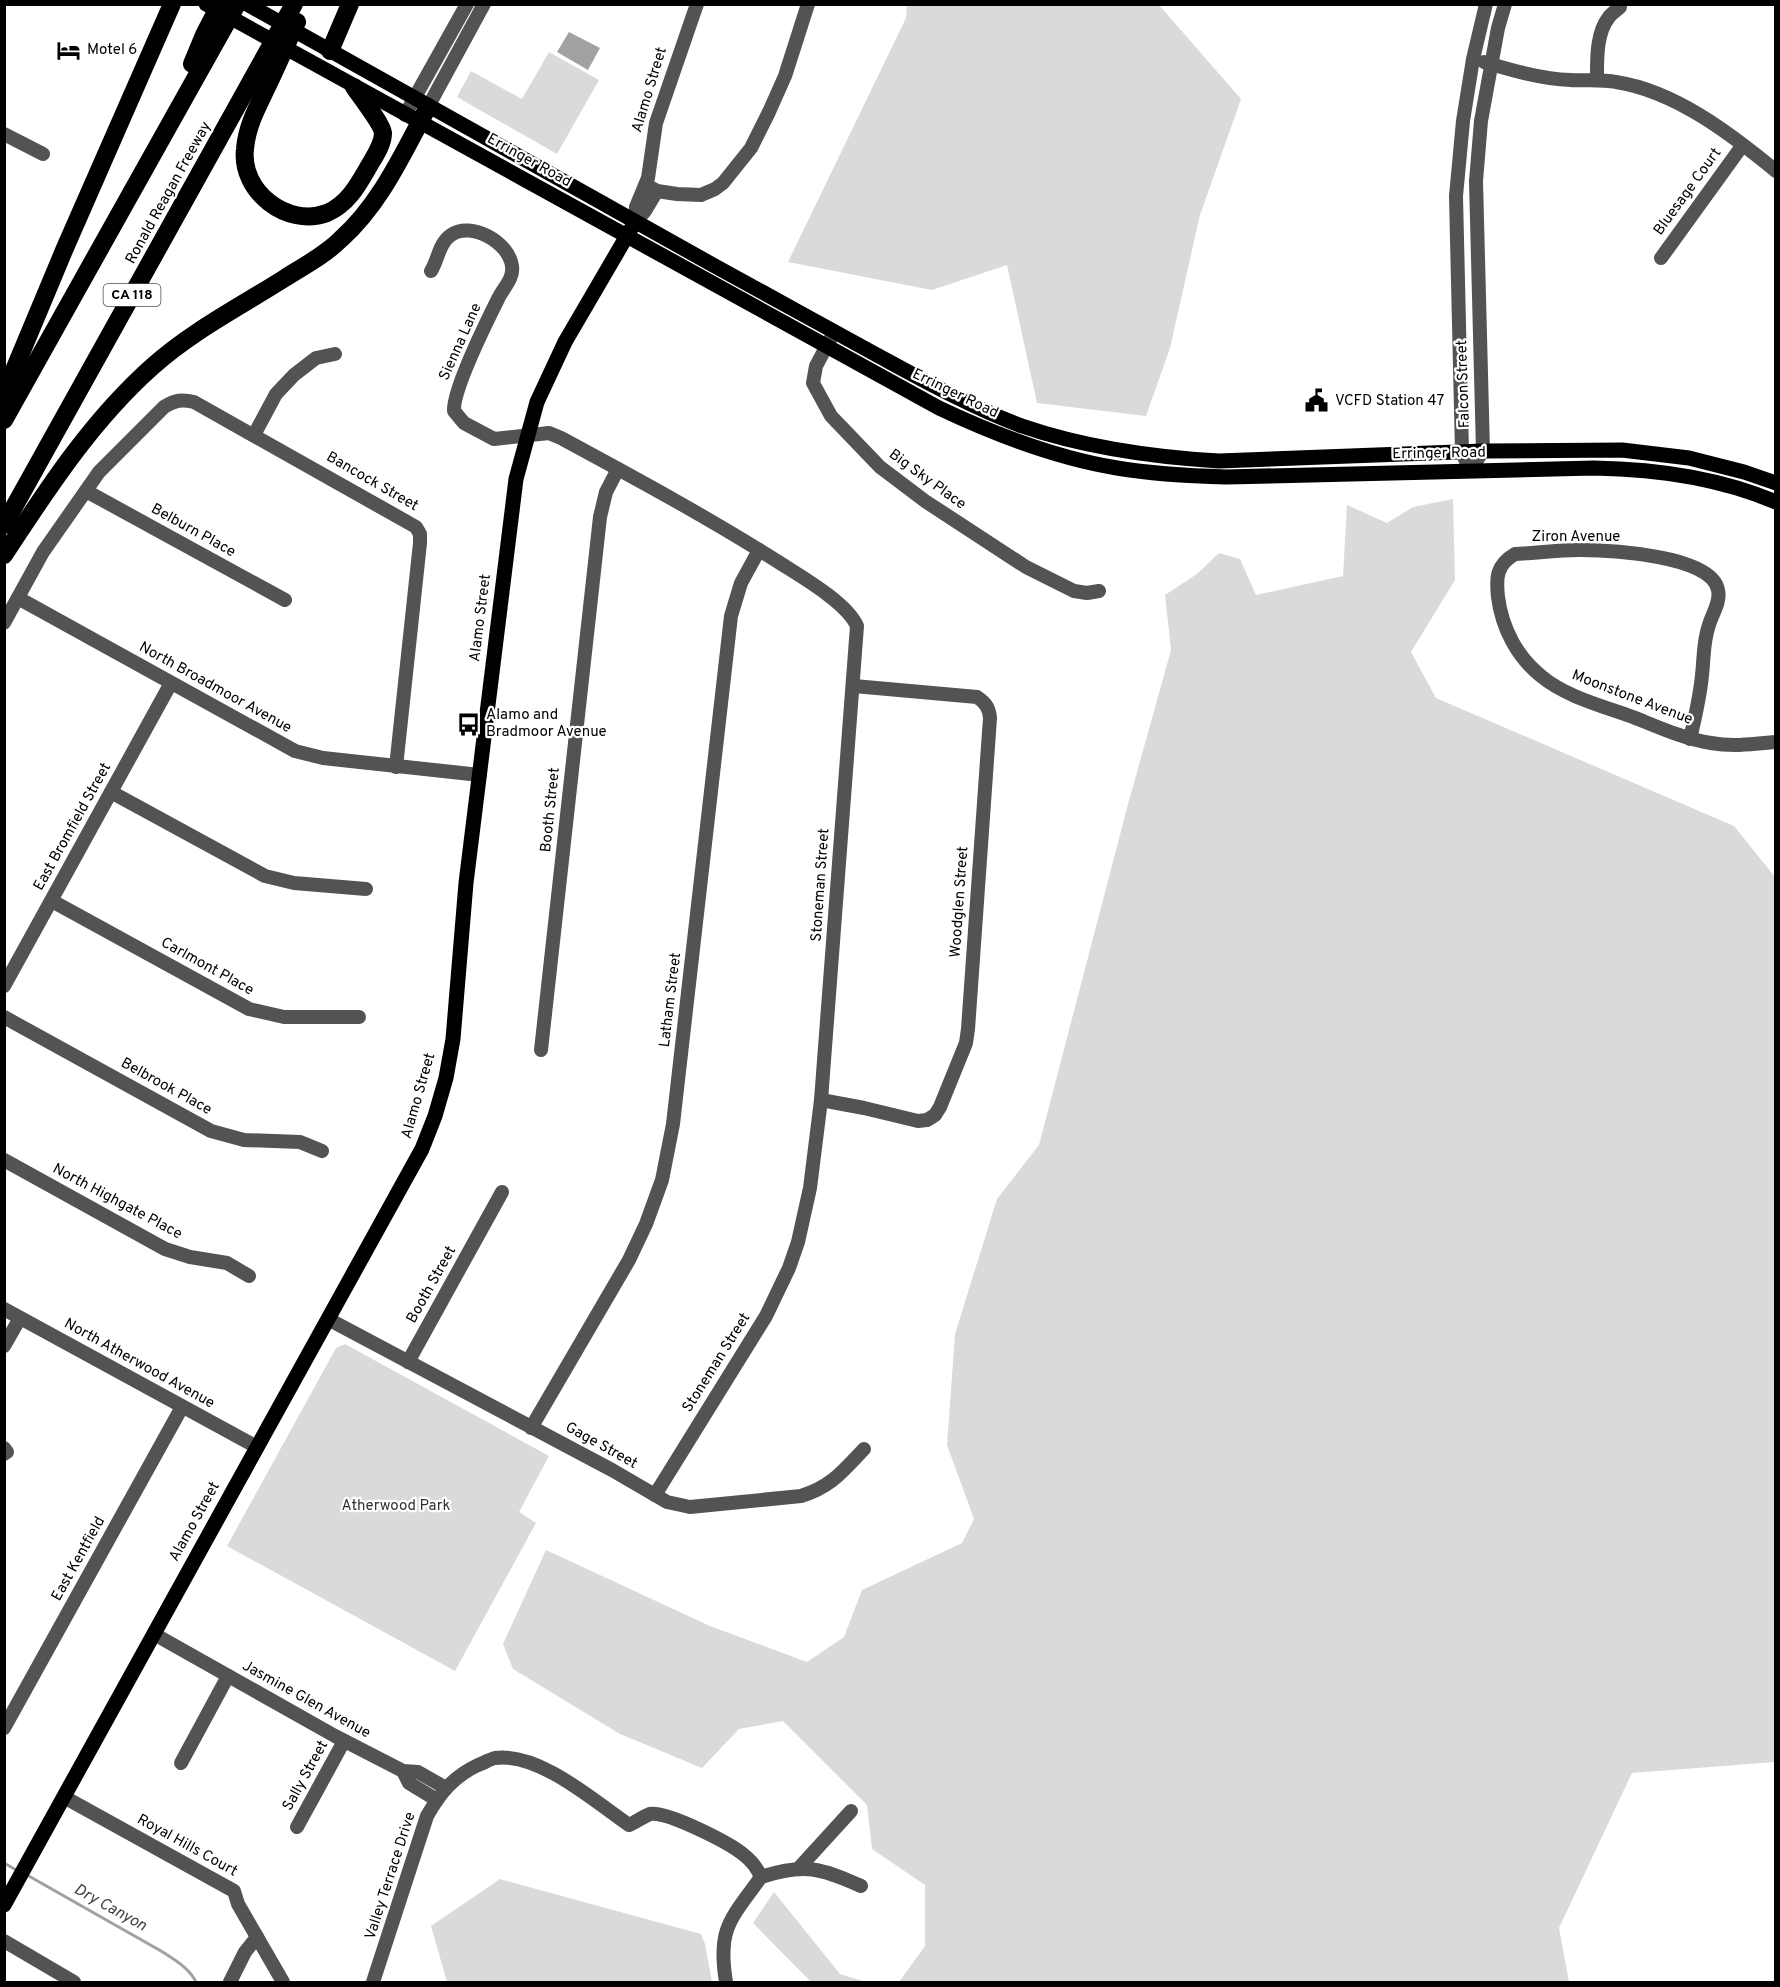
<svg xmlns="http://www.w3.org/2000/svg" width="1780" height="1987" viewBox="0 0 1780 1987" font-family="Overpass,sans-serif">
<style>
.green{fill:#dadada}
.water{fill:#a1a1a1}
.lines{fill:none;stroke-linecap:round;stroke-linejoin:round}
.stream{stroke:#a1a1a1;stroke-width:3}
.minor{stroke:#535353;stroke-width:14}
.major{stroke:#000;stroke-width:15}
.highway{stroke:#000;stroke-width:18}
.labels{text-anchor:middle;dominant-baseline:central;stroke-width:4.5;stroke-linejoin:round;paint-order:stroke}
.shield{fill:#fff;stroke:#4c4c4c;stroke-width:1.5}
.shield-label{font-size:14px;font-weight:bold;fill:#000}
.poi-label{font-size:15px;fill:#000;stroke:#fff;text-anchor:start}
.street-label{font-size:15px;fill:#000;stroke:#fff}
.park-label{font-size:15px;fill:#313131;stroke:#fff}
.water-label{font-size:16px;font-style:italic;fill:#424242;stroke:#fff}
</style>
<rect width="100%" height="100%" fill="#fff"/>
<g class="green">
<polygon points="907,5 1159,5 1241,99 1200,215 1170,348 1146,416 1037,403 1007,265 932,290 788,262 906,18"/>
<polygon points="549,52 599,80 557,154 457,97 471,71 522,99"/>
<polygon points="1453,499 1455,580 1411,652 1436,698 1734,826 1775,877 1775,1762 1632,1773 1559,1928 1569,1982 899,1982 925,1946 925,1885 872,1849 867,1805 783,1721 739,1729 702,1768 620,1734 513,1669 503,1644 546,1550 710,1626 807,1662 844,1637 862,1590 962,1543 974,1519 947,1445 955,1334 997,1199 1039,1145 1127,808 1171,650 1165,595 1197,574 1219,553 1240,559 1256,595 1343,576 1347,505 1387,523 1413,507"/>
<polygon points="345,1344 549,1456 519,1512 536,1523 455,1671 227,1546 336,1348"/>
<polygon points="500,1879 701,1934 705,1944 712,1982 447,1982 431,1926"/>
<polygon points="774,1892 840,1974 866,1982 811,1982 753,1923"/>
</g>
<polygon class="water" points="569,32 600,48 588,70 557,52"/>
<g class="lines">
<g class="stream">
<polyline points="4,1863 18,1871"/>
<path d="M 27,1875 L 161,1951 C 175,1960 189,1968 196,1982"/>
</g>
<g class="minor">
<path d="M 1484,62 C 1511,70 1541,79 1570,80 C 1585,81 1601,79 1616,82 C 1675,91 1731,134 1776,171"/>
<path d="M 1597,80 C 1597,60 1596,33 1609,17 C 1612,13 1617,10 1620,7"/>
<polyline points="428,107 484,4"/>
<polyline points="405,115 467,4"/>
<polyline points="4,134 43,154"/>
<polyline points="646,185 657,191 677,194 701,195 715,189 723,183 751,148 769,112 785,76 808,4"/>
<polyline points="635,222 636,207 648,178 656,123 697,4"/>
<polyline points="635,222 645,211 657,191"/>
<polyline points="1661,258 1742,146"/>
<path d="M 431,271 C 438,260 439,243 451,235 C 471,221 509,242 512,266 C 514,279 503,288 498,299 C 487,321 453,390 454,411 L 464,423 L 494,439 L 549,433 L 561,438 C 635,478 709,518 780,563 C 802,577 847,603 857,626 L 821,1100 L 810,1188 L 798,1242 L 789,1268 L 766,1316 L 655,1495"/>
<polyline points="832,336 816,366 813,383 831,416 880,467 925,501 1026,567 1074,591 1087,593 1099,591"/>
<polyline points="254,435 276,394 294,375 316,358 335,354"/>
<polyline points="1470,471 1483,451 1476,181 1481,121 1498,28 1505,4"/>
<polyline points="1470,471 1462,452 1456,196 1463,121 1473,59 1486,4"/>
<polyline points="86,491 285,600"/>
<polyline points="18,598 295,751 323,758 480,775"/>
<path d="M 4,623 L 43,552 L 99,472 L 164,407 C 175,400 182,399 194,402 L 416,527 L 420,534 L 420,543 L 396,767"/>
<path d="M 1690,739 C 1695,718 1700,697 1702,675 C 1704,659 1703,641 1709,625 C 1712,614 1721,602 1718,590 C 1712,555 1608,550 1579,550 C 1558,550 1536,553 1515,554 C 1496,565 1496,578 1498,597 C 1502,628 1517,657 1541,676 C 1566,697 1603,706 1633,717 C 1658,727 1684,739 1711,743 C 1733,747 1754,744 1776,742"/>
<polyline points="111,792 265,876 294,883 366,889"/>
<polyline points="52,901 249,1009 284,1017 359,1017"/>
<polyline points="4,986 171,683"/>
<polyline points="4,1017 211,1131 244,1140 300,1142 322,1151"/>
<polyline points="541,1050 600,517 606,492 618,469"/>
<path d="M 821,1100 L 864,1108 L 918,1121 L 927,1120 L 935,1115 L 940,1107 L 966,1043 L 968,1029 L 990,718 C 989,708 986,703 977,697 L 854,686"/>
<polyline points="4,1160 165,1249 190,1257 227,1263 249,1276"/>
<polyline points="4,1309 257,1447"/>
<path d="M 328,1319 L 612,1470 L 667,1502 L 690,1507 L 801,1496 C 831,1487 843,1471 864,1449"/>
<polyline points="4,1346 20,1318"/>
<polyline points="408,1362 502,1192"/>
<polyline points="531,1428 629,1260 646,1224 662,1180 673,1124 731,616 741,583 759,550"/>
<polyline points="4,1448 7,1452 4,1454"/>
<polyline points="154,1634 335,1736 403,1771 409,1783 437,1800"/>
<polyline points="4,1728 182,1407"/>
<polyline points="181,1763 228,1676"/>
<polyline points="403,1771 418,1772 446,1788"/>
<polyline points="64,1797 234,1891 238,1904 283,1982"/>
<polyline points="297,1827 344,1741"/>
<polyline points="799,1868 851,1811"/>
<polyline points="4,1941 74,1982"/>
<polyline points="230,1982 245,1952 257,1937"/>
<path d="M 373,1982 L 427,1816 C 440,1793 454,1776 478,1765 C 484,1763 490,1759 495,1758 C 539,1752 594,1801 629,1825 C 636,1822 644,1816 650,1814 C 667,1811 730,1843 744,1855 C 752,1861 757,1868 761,1877 C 804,1863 821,1868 861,1886"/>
<path d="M 726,1982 C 717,1928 731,1919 761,1877"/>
</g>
<g class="major">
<path d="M 206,4 L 939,408 C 996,435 1055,458 1117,468 C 1153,474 1190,476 1226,477 L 1594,468 C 1656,469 1717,477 1776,502"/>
<path d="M 247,4 C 403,90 557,179 713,265 C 767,295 821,324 875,354 C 923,380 971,407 1022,426 C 1086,448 1152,457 1219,461 L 1483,451 L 1622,450 L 1689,458 L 1744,472 L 1776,483"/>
<polyline points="4,1905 422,1149 435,1116 446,1078 453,1039 466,883 516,479 537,402 565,342 635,222"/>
</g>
<g class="highway">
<path d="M 297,22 C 287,43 278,64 268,85 C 258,106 247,125 245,149 C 240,191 287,228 327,213 C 348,204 358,185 369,166 C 374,157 383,145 383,133 C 382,124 360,96 354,87"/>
<polyline points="330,51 350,4"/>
<polyline points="192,64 204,35 220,4"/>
<polyline points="4,394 65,248 172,4"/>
<polyline points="4,420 237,4"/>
<polyline points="4,525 294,4"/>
<path d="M 4,555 C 48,488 92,420 153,366 C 192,331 241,306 285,278 C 304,266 325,255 341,239 C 381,203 403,153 428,107"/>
</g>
</g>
<defs>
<symbol id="hotel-bare" viewBox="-9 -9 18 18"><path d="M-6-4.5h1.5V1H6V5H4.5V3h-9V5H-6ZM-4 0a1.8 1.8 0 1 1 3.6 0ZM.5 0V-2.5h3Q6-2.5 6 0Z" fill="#000" stroke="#fff" stroke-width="2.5" paint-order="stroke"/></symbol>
<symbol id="civic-bare" viewBox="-9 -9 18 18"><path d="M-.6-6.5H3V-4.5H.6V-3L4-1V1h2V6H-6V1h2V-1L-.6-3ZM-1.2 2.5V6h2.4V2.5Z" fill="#000" stroke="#fff" stroke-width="2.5" paint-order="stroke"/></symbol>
<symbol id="bus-bare" viewBox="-9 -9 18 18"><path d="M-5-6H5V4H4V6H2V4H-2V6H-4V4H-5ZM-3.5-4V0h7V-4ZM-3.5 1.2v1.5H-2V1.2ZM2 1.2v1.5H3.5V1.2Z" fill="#000" stroke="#fff" stroke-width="2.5" paint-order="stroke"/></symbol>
</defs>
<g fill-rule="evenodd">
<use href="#hotel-bare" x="52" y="34" width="33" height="33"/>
<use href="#civic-bare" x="1300" y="384" width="33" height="33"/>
<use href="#bus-bare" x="452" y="708" width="33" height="33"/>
</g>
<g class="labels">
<rect class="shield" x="103.5" y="284" width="57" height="22" rx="4.5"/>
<g class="shield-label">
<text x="132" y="295">CA 118</text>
</g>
<g class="poi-label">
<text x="87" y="50">Motel 6</text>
<text x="1335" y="401">VCFD Station 47</text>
<text x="486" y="715">Alamo and<tspan x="486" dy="17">Bradmoor Avenue</tspan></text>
</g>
<g class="street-label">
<text transform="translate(650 90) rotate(-73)">Alamo Street</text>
<text transform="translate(529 161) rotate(29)">Erringer Road</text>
<text transform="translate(1688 192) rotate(-54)">Bluesage Court</text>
<text transform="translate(169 193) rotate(-61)">Ronald Reagan Freeway</text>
<text transform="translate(461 342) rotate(-66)">Sienna Lane</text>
<text transform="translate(1464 384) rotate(-92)">Falcon Street</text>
<text transform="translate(955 394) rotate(26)">Erringer Road</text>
<text transform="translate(1439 454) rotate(-1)">Erringer Road</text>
<text transform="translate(927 480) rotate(36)">Big Sky Place</text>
<text transform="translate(372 482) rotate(30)">Bancock Street</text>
<text transform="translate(193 531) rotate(29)">Belburn Place</text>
<text x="1576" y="537">Ziron Avenue</text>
<text transform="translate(481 618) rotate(-83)">Alamo Street</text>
<text transform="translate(215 688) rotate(29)">North Broadmoor Avenue</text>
<text transform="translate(1632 698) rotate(21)">Moonstone Avenue</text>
<text transform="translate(551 810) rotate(-84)">Booth Street</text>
<text transform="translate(73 827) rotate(-61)">East Bromfield Street</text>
<text transform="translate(821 885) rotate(-86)">Stoneman Street</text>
<text transform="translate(960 902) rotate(-86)">Woodglen Street</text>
<text transform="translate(207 967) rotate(29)">Carlmont Place</text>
<text transform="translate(671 1000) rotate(-83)">Latham Street</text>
<text transform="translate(166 1087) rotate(29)">Belbrook Place</text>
<text transform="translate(419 1096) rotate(-74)">Alamo Street</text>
<text transform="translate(117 1202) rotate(28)">North Highgate Place</text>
<text transform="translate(432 1285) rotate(-61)">Booth Street</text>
<text transform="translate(717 1363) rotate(-58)">Stoneman Street</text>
<text transform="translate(139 1364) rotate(29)">North Atherwood Avenue</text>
<text transform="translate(601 1446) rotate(29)">Gage Street</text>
<text transform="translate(195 1522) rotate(-61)">Alamo Street</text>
<text transform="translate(79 1559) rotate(-61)">East Kentfield</text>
<text transform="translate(306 1700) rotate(29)">Jasmine Glen Avenue</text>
<text transform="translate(306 1776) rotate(-61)">Sally Street</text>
<text transform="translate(187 1846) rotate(29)">Royal Hills Court</text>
<text transform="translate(391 1876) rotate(-72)">Valley Terrace Drive</text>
</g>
<g class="park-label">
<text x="396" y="1506">Atherwood Park</text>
</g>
<g class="water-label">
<text transform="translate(110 1908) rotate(29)">Dry Canyon</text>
</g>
</g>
<rect width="1780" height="1987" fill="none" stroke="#000000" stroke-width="12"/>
</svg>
